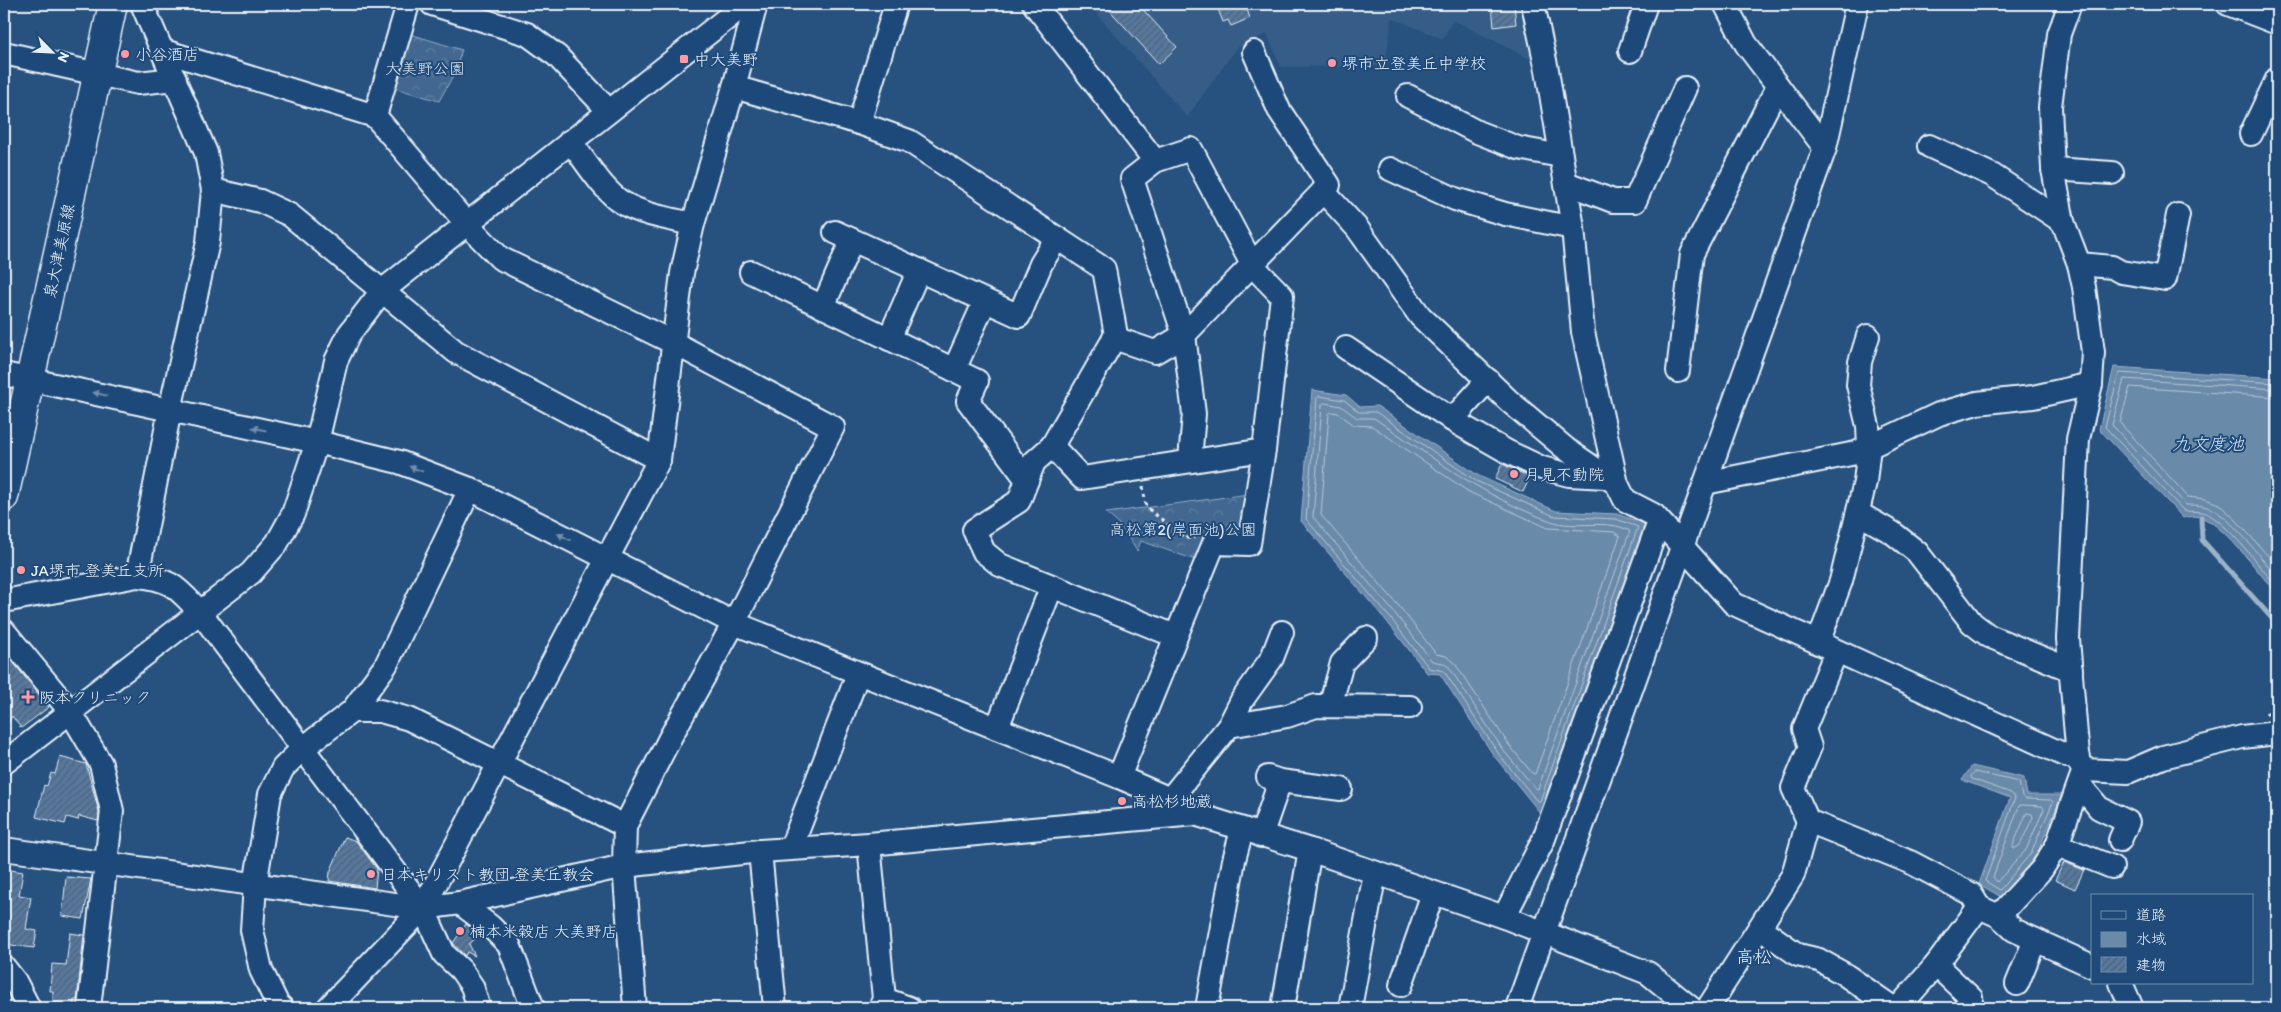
<svg xmlns="http://www.w3.org/2000/svg" width="2281" height="1012" viewBox="0 0 2281 1012" font-family="Itim,'Klee One',sans-serif">
<style>
.built{fill:#355d88}
.forest{fill:url(#forest-crowns);stroke:#96acc4}
.water{fill:#6b8aaa;stroke:#9db3c9}
.lines{fill:none;stroke-linecap:round;stroke-linejoin:round}
.shore{stroke:#b6c8d9;stroke-width:1}
.stream{stroke:#9db3c9;stroke-width:5}
.building{fill:url(#building-hatch);stroke:#e8f1f8}
.minor-casing{stroke:#e8f1f8;stroke-width:26}
.major-casing{stroke:#e8f1f8;stroke-width:31}
.path{stroke:#e8f1f8;stroke-width:3;stroke-dasharray:4 4;stroke-linecap:butt}
.minor{stroke:#1f4a7a;stroke-width:22}
.major{stroke:#1f4a7a;stroke-width:28}
.oneway{fill:#6f8dac}
.poi-dot{fill:#ff9aa2;stroke:#1f4a7a;stroke-width:2}
.labels{text-anchor:middle;dominant-baseline:central;stroke-width:4;stroke-linejoin:round;paint-order:stroke}
.poi-label{font-size:16px;fill:#e8f1f8;stroke:#1f4a7a;text-anchor:start}
.park-label{font-size:16px;fill:#d8e3ee;stroke:#1f4a7a}
.street-label{font-size:16px;fill:#e8f1f8;stroke:#1f4a7a}
.water-label{font-size:18px;font-style:italic;fill:#d5e2ec;stroke:#1f4a7a}
.neighbourhood-label{font-size:18px;fill:#e8f1f8;stroke:#1f4a7a}
</style>
<defs>
<pattern id="forest-crowns" width="20" height="18" patternUnits="userSpaceOnUse" patternTransform="scale(1.25)"><rect width="20" height="18" fill="#436891"/><path d="M2 6a3 3 0 1 1 6 0M12 15a3 3 0 1 1 6 0" fill="none" stroke="#5e7ea1"/></pattern>
<pattern id="building-hatch" width="6" height="6" patternUnits="userSpaceOnUse" patternTransform="scale(1.25)"><rect width="6" height="6" fill="#57789d"/><path d="M-1 1l2-2M0 6l6-6M5 7l2-2" fill="none" stroke="#4f6278"/></pattern>
</defs>
<rect width="100%" height="100%" fill="#27517f"/>
<filter id="ink" filterUnits="userSpaceOnUse"><feTurbulence type="fractalNoise" baseFrequency=".02" numOctaves="2"/><feDisplacementMap in="SourceGraphic" scale="10" xChannelSelector="R" yChannelSelector="G"/><feConvolveMatrix kernelMatrix="1 2 1 2 8 2 1 2 1" color-interpolation-filters="sRGB"/></filter>
<g filter="url(#ink)">
<polygon class="built" points="1088,4 1523,4 1532,60 1453,20 1443,39 1392,18 1385,66 1281,67 1267,34 1237,48 1187,117"/>
<g class="forest">
<polygon points="407,33 462,50 454,74 439,101 391,87"/>
<polygon points="1249,494 1243,535 1201,562 1141,541 1137,551 1121,526 1106,513"/>
</g>
<g class="water">
<path d="M 2114,367 L 2277,378 L 2277,594 C 2261,576 2226,528 2205,519 C 2198,515 2191,516 2183,518 L 2099,429 Z"/>
<polygon points="1312,390 1346,395 1360,407 1377,406 1479,476 1556,511 1617,514 1645,524 1541,814 1494,756 1440,674 1427,673 1388,623 1301,521"/>
<polygon points="1972,766 2024,778 2027,795 2062,795 2036,856 2001,897 1979,884 2010,798 1962,780"/>
</g>
<g class="lines">
<g class="shore">
<path d="M 2277,383 L 2119,373 L 2105,427 L 2184,511 C 2192,512 2202,510 2210,515 C 2234,531 2258,565 2277,587"/>
<path d="M 2277,389 L 2124,379 L 2112,425 L 2186,505 C 2195,505 2204,505 2212,509 C 2236,522 2259,557 2277,577"/>
<polygon points="1319,396 1344,400 1359,412 1376,412 1476,481 1554,516 1616,519 1638,527 1540,801 1537,801 1498,753 1444,671 1429,668 1392,620 1306,519 1317,398"/>
<polyline points="2277,397 2130,387 2120,423 2188,497 2205,499 2219,504 2237,521 2277,566"/>
<path d="M 1325,403 L 1341,406 L 1357,418 L 1374,418 C 1432,457 1485,498 1551,521 C 1576,530 1606,518 1630,531 L 1538,789 L 1535,788 L 1503,750 L 1449,667 L 1443,663 L 1432,661 L 1397,616 L 1313,517 L 1322,405 Z"/>
<polygon points="1332,412 1338,413 1354,425 1372,426 1469,492 1548,528 1614,532 1620,536 1535,774 1532,773 1509,745 1454,662 1446,656 1436,654 1403,611 1321,515 1329,414"/>
<polygon points="1975,772 2019,782 2022,796 2025,799 2051,800 2053,802 2031,853 2000,890 1985,881 2015,798 2011,793 1972,779 1971,776"/>
<polygon points="2023,805 2042,806 2044,809 2026,850 1997,882 1993,877 2019,806"/>
<polygon points="2027,813 2032,814 2033,817 2020,845 2014,849 2013,846"/>
</g>
<polyline class="stream" points="2201,517 2202,540 2277,624"/>
</g>
<g class="building">
<polygon points="1104,4 1138,4 1177,47 1159,64"/>
<polygon points="1216,4 1245,4 1250,18 1231,26 1228,20 1223,22"/>
<polygon points="1514,4 1516,24 1494,27 1492,5"/>
<polygon points="1502,464 1530,477 1523,492 1495,479"/>
<polygon points="4,651 49,707 21,728 12,716 4,730"/>
<polygon points="60,757 86,764 99,812 98,821 79,816 78,820 67,817 65,824 36,817 44,785 47,786 51,773 55,774"/>
<polygon points="345,837 356,841 377,869 375,888 329,881 330,872"/>
<polygon points="2064,862 2084,870 2075,889 2055,880"/>
<polygon points="4,869 23,872 19,895 31,897 26,929 37,931 34,948 4,944"/>
<polygon points="66,877 91,879 83,919 62,916"/>
<polygon points="466,924 480,935 469,944 475,956 467,952 465,956 453,943"/>
<polygon points="70,933 84,935 77,1000 74,1000 74,1008 60,1008 60,1003 53,1003 53,991 50,991 52,964 66,965"/>
</g>
<g class="lines">
<defs>
<g id="minor">
<polyline points="408,4 375,116 466,223 500,258 674,343 833,427 734,623 671,736 625,826 624,866 635,1008"/>
<polyline points="432,4 527,34 557,56 609,111"/>
<polyline points="1034,4 1155,161"/>
<polyline points="1533,4 1547,70 1573,228 1583,332 1617,484 1625,500 1654,515 1734,604 2067,756 2079,757"/>
<polyline points="1725,4 1746,44 1825,148"/>
<polyline points="2228,4 2277,23"/>
<polyline points="164,51 375,116"/>
<polyline points="1630,51 1646,4"/>
<polyline points="4,53 138,83 175,79"/>
<polyline points="734,87 859,123 909,141 1104,269 1116,335 1052,446 1034,462 1019,501 974,530 984,552 1000,565 1175,636"/>
<polyline points="1408,96 1477,132 1518,148 1561,156"/>
<polyline points="859,123 896,4"/>
<polyline points="2251,134 2277,79"/>
<path d="M 570,141 C 585,160 603,191 623,203 C 643,215 670,219 693,224"/>
<polyline points="1929,146 1992,175 2063,222"/>
<polyline points="1390,169 1455,199 1505,214 1573,228"/>
<polyline points="2053,169 2112,173"/>
<polyline points="1566,183 1613,201 1635,201 1685,88"/>
<polyline points="213,190 260,201 290,215 456,352 659,460"/>
<polyline points="1323,191 1357,228 1420,316 1509,401 1566,449 1617,484"/>
<polyline points="835,232 1019,316 1041,264 1057,238"/>
<polyline points="2079,264 2112,267 2121,272 2165,279 2178,215"/>
<polyline points="751,272 977,381 968,401 1027,480"/>
<polyline points="823,307 852,240"/>
<polyline points="1114,338 1155,352 1184,335 1329,185 1279,110 1254,52"/>
<polyline points="889,339 919,270"/>
<polyline points="1346,348 1457,423 1508,452 1542,468 1569,475 1606,477"/>
<polyline points="954,370 985,301"/>
<polyline points="1678,371 1692,254 1778,86"/>
<polyline points="4,374 317,442 399,462 470,489 734,623 1119,777 1170,799 1195,814 1310,850 1504,917 1648,973 1691,1008"/>
<polyline points="1452,420 1488,380"/>
<polyline points="1052,446 1082,478 1264,450"/>
<polyline points="1705,483 1856,453 1939,414 1977,403 2033,397 2091,384"/>
<polyline points="1858,513 1893,533 1917,552 1972,623 1989,636 2071,670"/>
<polyline points="137,576 170,410 208,242 213,190 206,153 142,4"/>
<path d="M 4,601 L 137,576 C 172,579 177,588 200,612 L 423,908 L 444,954 L 461,970 L 472,986 L 479,1008"/>
<polyline points="4,631 70,711 101,764 112,811 89,1008"/>
<polyline points="1818,643 1841,581 1865,482 1869,446 1868,426 1858,385 1860,362 1868,336"/>
<polyline points="1836,652 1804,729 1810,747 1793,788 1808,821 1910,862 1971,894 1979,907 1999,916 2042,869 2057,845 2084,770 2079,762 2076,735 2068,639 2078,439 2091,384 2093,352 2084,287 2079,264 2063,222 2053,169 2050,107 2059,34 2070,4"/>
<polyline points="1330,706 1342,663 1366,638"/>
<polyline points="352,711 386,665 470,489"/>
<polyline points="1229,726 1242,700 1272,658 1282,632"/>
<polyline points="997,728 1051,588"/>
<polyline points="4,763 251,573 277,543 293,514 317,442 336,361 349,334 382,291 745,4"/>
<polyline points="2084,770 2128,772 2163,757 2242,737 2277,733"/>
<polyline points="1119,777 1214,543 1249,544 1264,450 1282,296 1253,266 1191,149 1155,161 1132,179 1184,335 1194,414 1190,460"/>
<polyline points="1268,777 1280,781 1341,789"/>
<polyline points="2080,785 2099,808 2128,822 2120,840"/>
<polyline points="1170,799 1229,726 1287,716 1316,706 1410,707"/>
<polyline points="1261,836 1280,781"/>
<polyline points="869,844 884,999 880,1008"/>
<polyline points="2057,845 2112,867"/>
<polyline points="791,848 858,674"/>
<polyline points="4,849 423,908 460,903 624,866 760,851 869,844 1195,814"/>
<polyline points="760,851 775,1008"/>
<polyline points="460,903 490,926 509,945 533,1008"/>
<polyline points="1999,916 2014,930 2092,966"/>
<polyline points="1504,917 1543,841 1659,522"/>
<polyline points="1760,928 1798,955 1819,960 1844,974 1893,1008"/>
<polyline points="1936,965 1971,998 1967,1008"/>
<polyline points="4,967 15,981 29,1008"/>
<polyline points="2121,983 2132,1008"/>
<polyline points="2017,984 2035,940"/>
<polyline points="1401,985 1433,893"/>
<polyline points="884,999 909,1008"/>
<polyline points="282,1008 277,1003 261,970 252,930 255,885 270,794 283,768 302,749 352,711 380,711 409,719 625,826"/>
<polyline points="328,1008 423,908 659,460 682,273 693,224 734,87 756,4"/>
<polyline points="1207,1008 1234,860 1242,830"/>
<polyline points="1283,1008 1310,850"/>
<polyline points="1350,1008 1375,873"/>
<polyline points="1517,1008 1825,148 1857,4"/>
<polyline points="1708,1008 1793,875 1808,821"/>
<polyline points="1898,1008 1936,965 1979,907"/>
</g>
<polyline id="major" points="4,497 113,4"/>
</defs>
<use href="#minor" class="minor-casing"/>
<use href="#major" class="major-casing"/>
<g class="path">
<polyline points="1143,486 1146,507 1185,538 1195,538"/>
<polyline points="2266,715 2277,703"/>
</g>
<use href="#minor" class="minor"/>
<use href="#major" class="major"/>
</g>
<defs><path id="oneway-solid" d="M-6-.8H1V-3.2L6.5 0L1 3.2V.8H-6Z" transform="scale(1.25)"/></defs>
<g class="oneway">
<use href="#oneway-solid" transform="translate(100 394) rotate(-167)"/>
<use href="#oneway-solid" transform="translate(259 429) rotate(-168)"/>
<use href="#oneway-solid" transform="translate(416 469) rotate(-159)"/>
<use href="#oneway-solid" transform="translate(564 537) rotate(-153)"/>
</g>
</g>
<g class="poi-dot">
<circle cx="125" cy="54" r="5"/>
<rect x="679" y="54" width="10" height="10" rx="2.5"/>
<circle cx="1332" cy="63" r="5"/>
<circle cx="1514" cy="474" r="5"/>
<circle cx="21" cy="570" r="5"/>
<path d="M25.5 689.5h5v5h5v5h-5v5h-5v-5h-5v-5h5z"/>
<circle cx="1122" cy="801" r="5"/>
<circle cx="371" cy="874" r="5"/>
<circle cx="460" cy="931" r="5"/>
</g>
<g class="labels">
<g class="poi-label">
<text x="135" y="54">小谷酒店</text>
<text x="694" y="59">中大美野</text>
<text x="1342" y="63">堺市立登美丘中学校</text>
<text x="1524" y="474">月見不動院</text>
<text x="31" y="570">JA堺市 登美丘支所</text>
<text x="39" y="697">阪本クリニック</text>
<text x="1132" y="801">高松杉地蔵</text>
<text x="381" y="874">日本キリスト教団 登美丘教会</text>
<text x="470" y="931">楠本米穀店 大美野店</text>
</g>
<g class="park-label">
<text x="425" y="68">大美野公園</text>
<text x="1183" y="529">高松第2(岸面池)公園</text>
</g>
<g class="street-label">
<text transform="translate(59 251) rotate(-78)">泉大津美原線</text>
</g>
<g class="water-label">
<text x="2208" y="444">九文度池</text>
</g>
<g class="neighbourhood-label">
<text x="1754" y="957">高松</text>
</g>
</g>
<rect width="2281" height="1012" fill="none" stroke="#1f4a7a" stroke-width="20"/>
<rect x="10" y="10" width="2261" height="992" fill="none" stroke="#e8f1f8" stroke-width="2" filter="url(#ink)"/>
<rect x="2091" y="894" width="162" height="90" fill="#1f4a7a" stroke="#6f8dac"/>
<rect x="2101" y="911" width="25" height="8" fill="#1f4a7a" stroke="#6f8dac"/>
<text x="2136" y="920" font-size="15" fill="#e8f1f8">道路</text>
<rect x="2101" y="932" width="25" height="15" fill="#6b8aaa" stroke="#6f8dac"/>
<text x="2136" y="944" font-size="15" fill="#e8f1f8">水域</text>
<rect x="2101" y="957" width="25" height="15" fill="url(#building-hatch)" stroke="#6f8dac"/>
<text x="2136" y="970" font-size="15" fill="#e8f1f8">建物</text>
<g transform="translate(52 52) rotate(114)" stroke="#1f4a7a" stroke-width="4" paint-order="stroke">
<path d="M0-4L9 19L0 12L-9 19Z" fill="#e8f1f8"/>
<text y="-8" font-size="14" font-weight="bold" text-anchor="middle" fill="#e8f1f8">N</text>
</g>
</svg>
